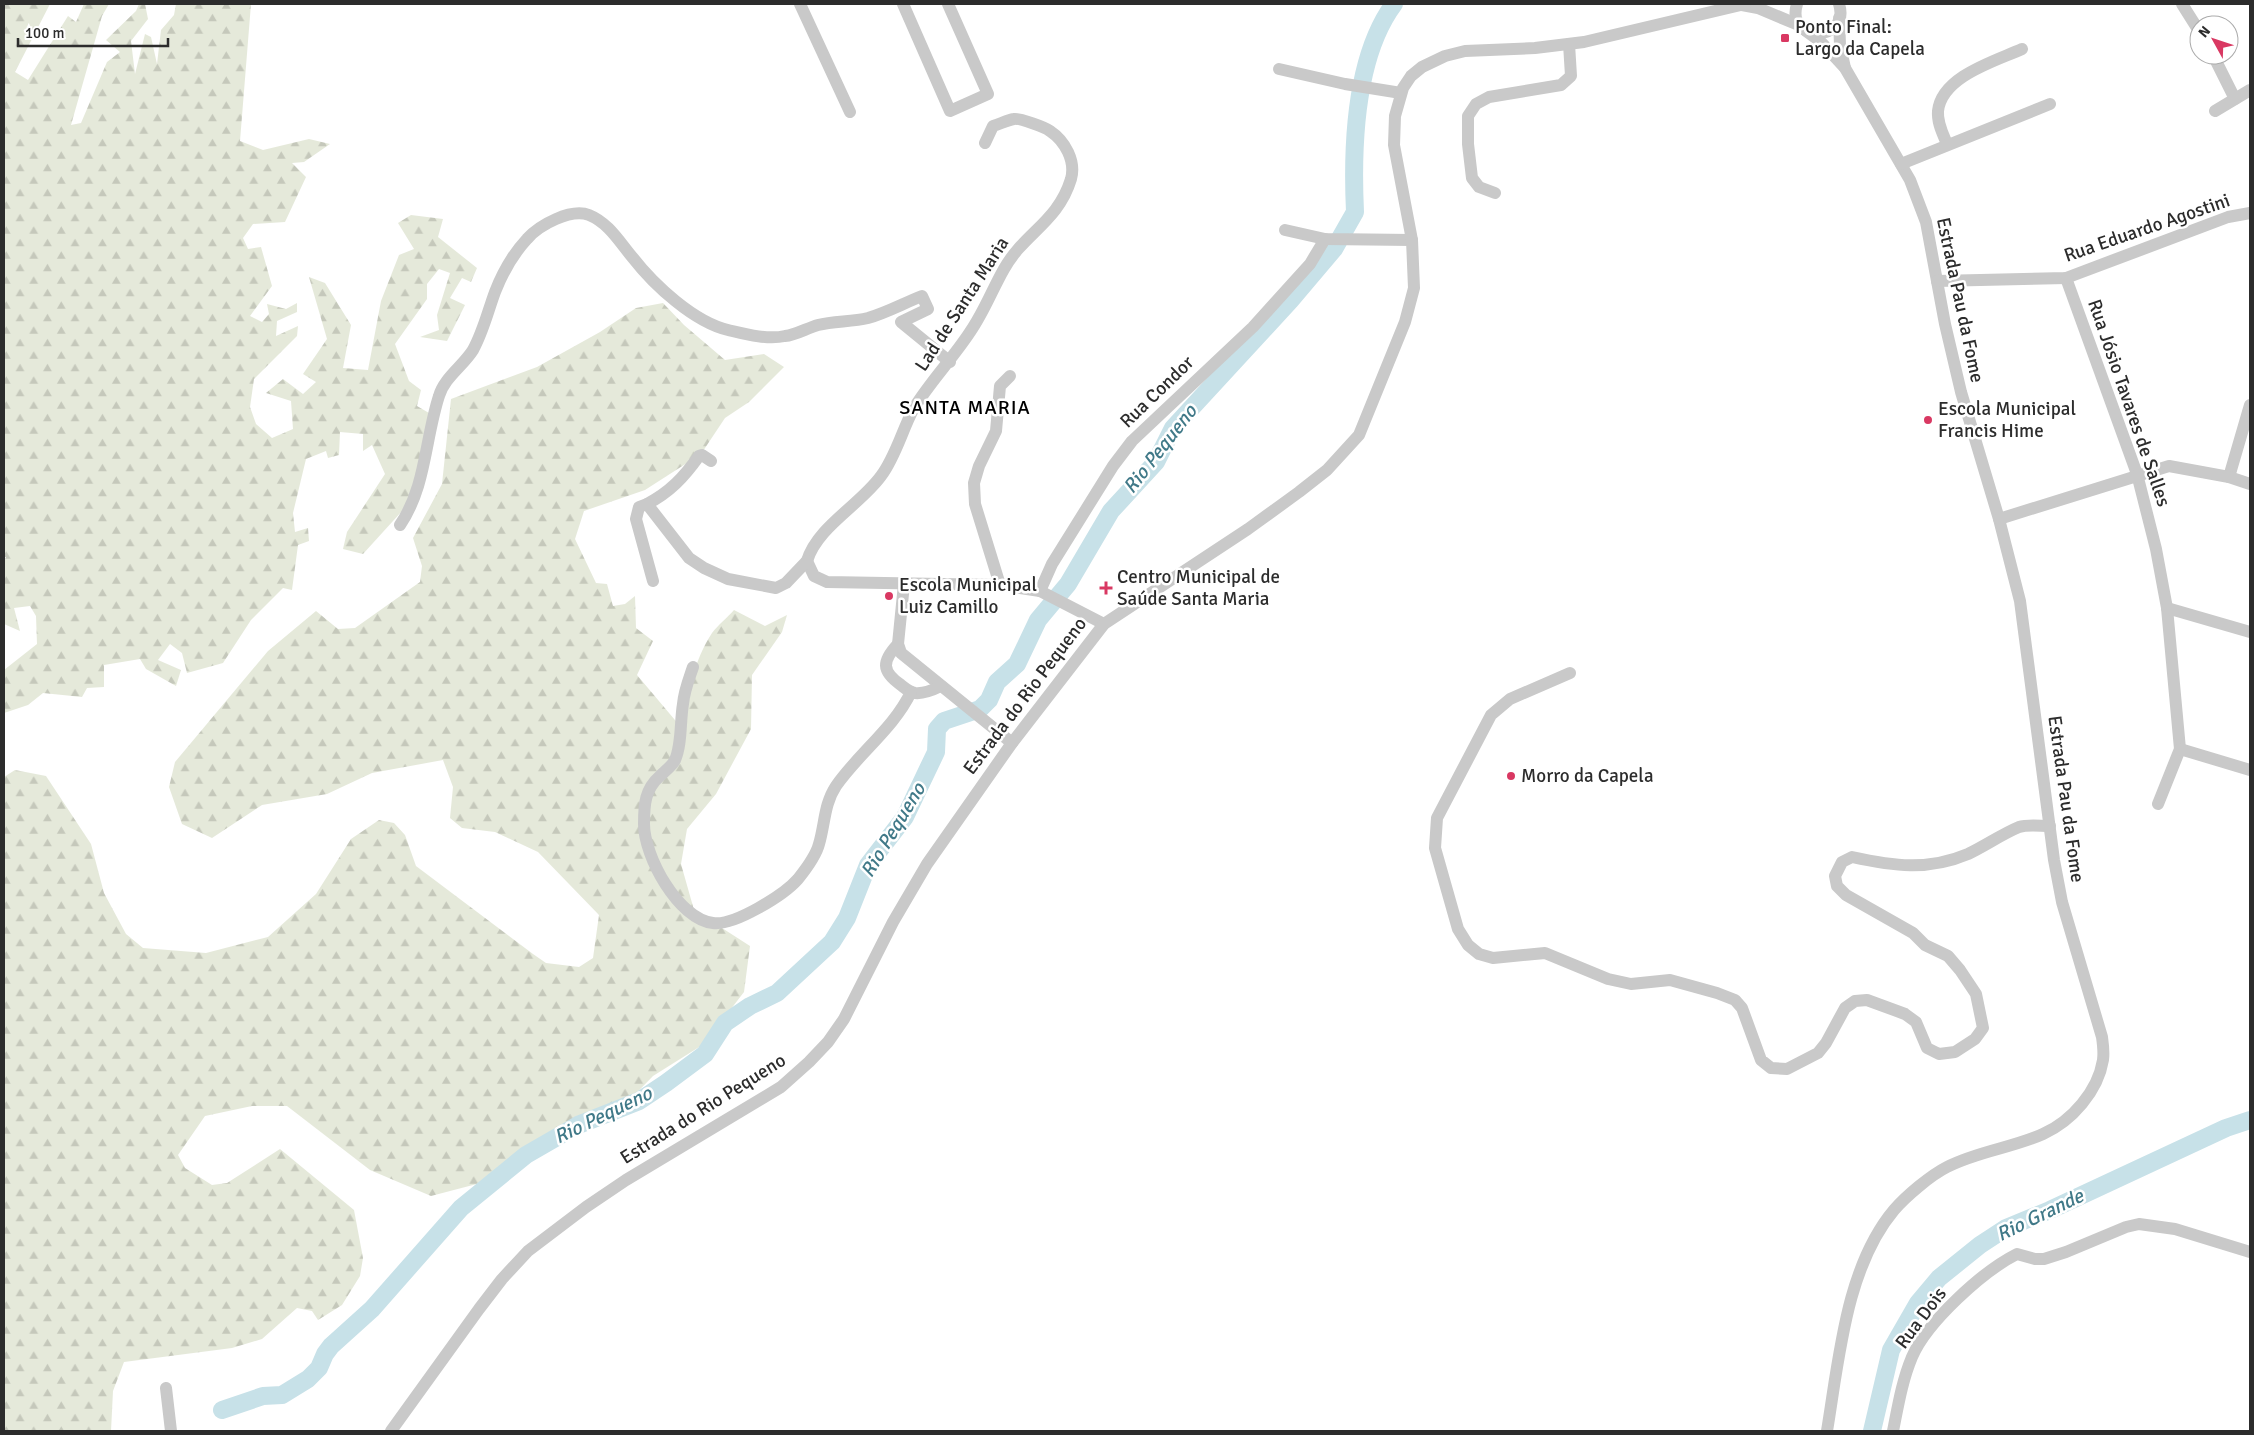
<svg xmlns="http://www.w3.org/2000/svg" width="2254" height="1435" viewBox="0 0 2254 1435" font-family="Signika,sans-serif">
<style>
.forest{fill:url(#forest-firs)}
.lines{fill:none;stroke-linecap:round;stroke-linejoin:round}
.river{stroke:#c7e1e8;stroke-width:18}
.minor{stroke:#c9c9c9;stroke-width:12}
.poi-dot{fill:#d93862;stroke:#fff;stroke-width:2}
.labels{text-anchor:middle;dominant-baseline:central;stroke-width:5;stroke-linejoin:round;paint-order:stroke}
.poi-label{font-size:19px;fill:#2c2c2c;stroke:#fff;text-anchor:start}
.street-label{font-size:19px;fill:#2c2c2c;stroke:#fff}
.neighbourhood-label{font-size:20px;letter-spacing:1px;fill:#000;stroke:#fff}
.water-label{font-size:20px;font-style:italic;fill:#407988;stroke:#fff}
</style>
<defs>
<pattern id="forest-firs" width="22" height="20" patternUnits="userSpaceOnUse" patternTransform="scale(1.25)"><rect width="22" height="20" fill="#e5e9da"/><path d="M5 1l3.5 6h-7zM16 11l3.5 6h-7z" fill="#c5c8bb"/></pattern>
</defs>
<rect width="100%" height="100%" fill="#fff"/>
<g class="forest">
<polygon points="4,4 50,4 15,72 28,80 68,16 76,22 84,4 109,4 102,16 71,125 81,123 107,62 120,52 106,40 136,11 139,4 145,4 148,19 131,41 135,74 145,34 151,37 157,64 161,30 174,15 176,4 251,4 240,141 263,150 309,139 330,144 304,162 292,163 306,177 285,222 253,224 243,238 248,249 261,247 272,286 250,316 262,322 269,314 267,304 286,309 297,303 297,312 277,321 276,336 298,326 297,336 254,379 250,407 256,424 272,438 293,429 291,401 266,393 283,379 303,394 316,382 303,374 327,339 309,277 325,283 351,325 343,368 368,370 381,301 399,255 414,249 398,223 411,215 443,219 438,237 477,268 471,282 462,278 450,298 465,305 447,341 420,337 439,330 437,315 450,273 439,269 427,284 427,299 395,344 409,381 421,390 417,406 429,413 413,499 363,554 343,549 347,532 385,474 372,445 363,451 363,434 340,432 339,455 328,458 326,451 306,459 293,513 295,532 308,528 309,541 298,545 292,590 283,588 251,620 223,663 187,673 182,653 170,644 158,660 181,670 176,686 146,669 140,659 104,665 104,687 87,688 82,697 43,693 28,705 4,713 4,670 37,644 36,616 30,606 14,608 20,631 4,624 4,561 6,557 4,557"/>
<path d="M 663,303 L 684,325 L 725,360 L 764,354 L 784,367 L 749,402 L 725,418 L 701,454 L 645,490 L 584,511 L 575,539 L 596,583 L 607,584 L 613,606 L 625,604 L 635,596 L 636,628 L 653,641 L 637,675 L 680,726 C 688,695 694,660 712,633 C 718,625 727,618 734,610 L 765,626 L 787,615 L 782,632 L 752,675 L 751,729 L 716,794 L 687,829 L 681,864 L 694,910 L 750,946 L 744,992 L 704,1044 L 653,1076 L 615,1115 L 544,1143 L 492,1180 L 431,1196 L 370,1170 L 287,1106 L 252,1106 L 205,1116 L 178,1155 L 185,1168 L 212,1185 L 227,1183 L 280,1149 L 354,1210 L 363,1258 L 360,1276 L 342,1305 L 318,1320 L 312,1311 L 297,1308 L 262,1339 L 232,1348 L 124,1362 L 113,1391 L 111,1431 L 4,1431 L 4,777 L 15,770 L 46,776 L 91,844 L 104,893 L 126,934 L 143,948 L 206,953 L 268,937 L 316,894 L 351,839 L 379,820 L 394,823 L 405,835 L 416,866 L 533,954 L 546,963 L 579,967 L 593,958 L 599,915 L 538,852 L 495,832 L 462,828 L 450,818 L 453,787 L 443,760 L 372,773 L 327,794 L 262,805 L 212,838 L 182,824 L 169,787 L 175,762 L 268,651 L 316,611 L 338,629 L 355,628 L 420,582 L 422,566 L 413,538 L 442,484 L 451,399 L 537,367 L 600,332 L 636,308 Z"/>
</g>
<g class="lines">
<g class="river">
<path d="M 222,1410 L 263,1396 L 282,1395 L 308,1379 L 319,1368 L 325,1354 L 331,1346 L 372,1309 L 461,1208 L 526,1155 L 578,1125 L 639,1101 L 666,1083 L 705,1054 L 725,1023 L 750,1006 L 777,993 L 832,942 L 847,918 L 868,865 L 905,817 L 936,752 L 937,729 L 944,721 L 980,709 L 989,700 L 997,682 L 1017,664 L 1038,620 L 1068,584 L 1111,511 L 1156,462 L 1173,428 L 1290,301 L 1334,249 L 1355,212 C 1352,148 1354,58 1394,4"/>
<polyline points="1872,1431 1891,1350 1918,1303 1939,1278 1980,1245 2006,1228 2050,1210 2226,1128 2250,1120"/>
</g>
<g class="minor">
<polyline points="800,4 850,112"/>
<polyline points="903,4 950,111 988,94 948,4"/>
<path d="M 1797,4 C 1785,44 1851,42 1839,4"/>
<polyline points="2182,4 2199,31"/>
<polyline points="1742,5 1758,8 1801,26"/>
<polyline points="1839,18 1840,45 1845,68"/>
<path d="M 1806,31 L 1821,42 L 1845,68 L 1910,180 L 1926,222 L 1945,324 L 1961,392 L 1999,519 L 2020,601 L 2054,860 L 2062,902 L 2102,1037 C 2103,1044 2104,1053 2103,1060 C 2098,1091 2072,1121 2043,1134 C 2012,1148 1978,1151 1947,1167 C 1931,1175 1906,1196 1894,1210 C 1846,1267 1839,1359 1827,1431"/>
<polyline points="2213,55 2235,99"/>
<polyline points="1279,69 1345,84 1401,93"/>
<polyline points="2215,111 2250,90"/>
<path d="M 1947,144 C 1943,134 1937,123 1938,111 C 1942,76 1996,61 2022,49"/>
<polyline points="1901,164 2050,104"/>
<polyline points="1495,193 1479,187 1472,178 1468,144 1468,116 1476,104 1489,97 1561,85 1571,76 1569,44"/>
<polyline points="1285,230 1325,239 1412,240"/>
<polyline points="2066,278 2137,474 2156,549 2167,608 2180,749 2158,804"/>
<polyline points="1937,281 2066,278 2228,217 2250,213"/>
<polyline points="2229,477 2250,405"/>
<path d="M 647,504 C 670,492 684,477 699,456 L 702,455 L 711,461"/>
<polyline points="1999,519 2169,466 2229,477 2250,484"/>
<path d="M 400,525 C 426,487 425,439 439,396 C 444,378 463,366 473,350 C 483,332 488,311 495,292 C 502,274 514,253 527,239 C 539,225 571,208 589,215 C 609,223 620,243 633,258 C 654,285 694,322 728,330 C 745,334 767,340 785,336 C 796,335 807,328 818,325 C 834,321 852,322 868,318 C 886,313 904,303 922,296 L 928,309 L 901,322 L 950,362"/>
<path d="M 807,561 C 817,527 860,505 881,476 C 896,456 902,430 914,408 C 930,382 953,358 970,332 C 984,312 992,290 1004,269 C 1024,233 1058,222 1071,179 C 1076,161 1065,141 1050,131 C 1045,127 1019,118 1014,119 C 1007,120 1000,124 993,126 L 985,143"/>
<polyline points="807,561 814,576 827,582 1000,585 1040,591 1104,624"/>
<polyline points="653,581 636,519 639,507 647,504 689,558 704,568 728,579 776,588 786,583 807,561"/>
<polyline points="904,584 898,644 901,653 1012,743"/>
<polyline points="1000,585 975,504 974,483 979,466 996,431 1000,386 1010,376"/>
<polyline points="1040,591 1052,564 1113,466 1132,441 1253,327 1310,264 1325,239"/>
<polyline points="2167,608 2250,632"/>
<path d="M 898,644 C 882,661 881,671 901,685 C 905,688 909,692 915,693 C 924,694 933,690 941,686"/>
<path d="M 693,667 C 689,679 684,691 683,704 C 680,721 682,744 675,760 C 672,766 665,771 660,776 C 645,789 644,804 644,824 C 644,856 678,919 713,923 C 734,926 784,895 798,879 C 806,869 816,856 819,844 C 825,824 824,804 836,786 C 858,754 894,728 911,692"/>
<path d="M 1570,673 L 1510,699 L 1491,715 L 1437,818 L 1435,848 L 1458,929 L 1468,945 L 1479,954 L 1493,958 L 1545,953 L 1608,979 L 1631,984 L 1670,980 L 1717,993 L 1735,1000 L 1742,1008 L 1761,1060 L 1771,1068 L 1787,1069 L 1818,1053 L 1826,1043 L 1845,1008 L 1855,1001 L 1867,1000 L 1905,1014 L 1916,1022 L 1927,1048 L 1939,1054 L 1955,1052 L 1975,1039 L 1983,1028 L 1976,994 L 1960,970 L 1948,956 L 1925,945 L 1913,933 L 1846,895 L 1837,886 L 1835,876 L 1842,862 L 1852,857 C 1893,866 1928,871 1968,854 C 1985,846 2002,834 2019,827 C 2028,824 2040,826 2050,826"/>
<polyline points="2180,749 2250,770"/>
<polyline points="166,1388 171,1431"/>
<polyline points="391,1431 479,1309 502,1279 528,1251 586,1207 626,1180 781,1087 809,1062 828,1042 844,1019 893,922 927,864 1012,743 1104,624 1248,529 1299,492 1327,470 1359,435 1405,322 1414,288 1412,240 1394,145 1395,116 1403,88 1411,76 1422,67 1445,56 1465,51 1535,48 1584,42 1745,4"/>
<path d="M 1893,1431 C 1898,1406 1902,1381 1912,1357 C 1927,1322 1983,1271 2017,1254 L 2035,1259 L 2044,1259 L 2066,1252 L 2126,1227 L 2139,1224 L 2175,1229 L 2250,1252"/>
</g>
</g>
<g class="poi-dot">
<rect x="1780" y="33" width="10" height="10" rx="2.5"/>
<circle cx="1928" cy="420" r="5"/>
<path d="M1103.5 580.5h5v5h5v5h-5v5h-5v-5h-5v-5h5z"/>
<circle cx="889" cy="596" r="5"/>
<circle cx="1511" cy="776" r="5"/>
</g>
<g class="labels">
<g class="poi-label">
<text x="1795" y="27">Ponto Final:<tspan x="1795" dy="22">Largo da Capela</tspan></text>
<text x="1938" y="409">Escola Municipal<tspan x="1938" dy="22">Francis Hime</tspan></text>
<text x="1117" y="577">Centro Municipal de<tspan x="1117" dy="22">Saúde Santa Maria</tspan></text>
<text x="899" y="585">Escola Municipal<tspan x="899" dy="22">Luiz Camillo</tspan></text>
<text x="1521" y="776">Morro da Capela</text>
</g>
<g class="street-label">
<text transform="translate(2147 228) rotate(-19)">Rua Eduardo Agostini</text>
<text transform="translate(1960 300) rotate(78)">Estrada Pau da Fome</text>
<text transform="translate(962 304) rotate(-57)">Lad de Santa Maria</text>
<text transform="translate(1157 392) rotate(-44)">Rua Condor</text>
<text transform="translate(2129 403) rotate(71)">Rua Jósio Tavares de Salles</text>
<text transform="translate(1025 696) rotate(-53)">Estrada do Rio Pequeno</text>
<text transform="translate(2066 799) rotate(82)">Estrada Pau da Fome</text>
<text transform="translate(703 1109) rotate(-32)">Estrada do Rio Pequeno</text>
<text transform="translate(1921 1318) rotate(-53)">Rua Dois</text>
</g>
<g class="neighbourhood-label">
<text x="965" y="407">SANTA MARIA</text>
</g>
<g class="water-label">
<text transform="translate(1160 449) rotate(-52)">Rio Pequeno</text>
<text transform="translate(893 830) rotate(-59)">Rio Pequeno</text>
<text transform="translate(603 1115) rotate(-26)">Rio Pequeno</text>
<text transform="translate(2040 1215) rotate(-26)">Rio Grande</text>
</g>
</g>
<rect width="2254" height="1435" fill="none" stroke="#2c2c2c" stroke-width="10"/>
<g transform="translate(2214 40) rotate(310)"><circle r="24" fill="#ffffff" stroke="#ababab"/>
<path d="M0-4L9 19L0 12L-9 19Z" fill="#d93862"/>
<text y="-8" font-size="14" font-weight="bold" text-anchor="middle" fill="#2c2c2c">N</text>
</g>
<path d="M18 38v8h150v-8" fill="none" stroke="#2c2c2c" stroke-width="2.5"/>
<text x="25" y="38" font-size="15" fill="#2c2c2c" stroke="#ffffff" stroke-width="4" paint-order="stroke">100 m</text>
</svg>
